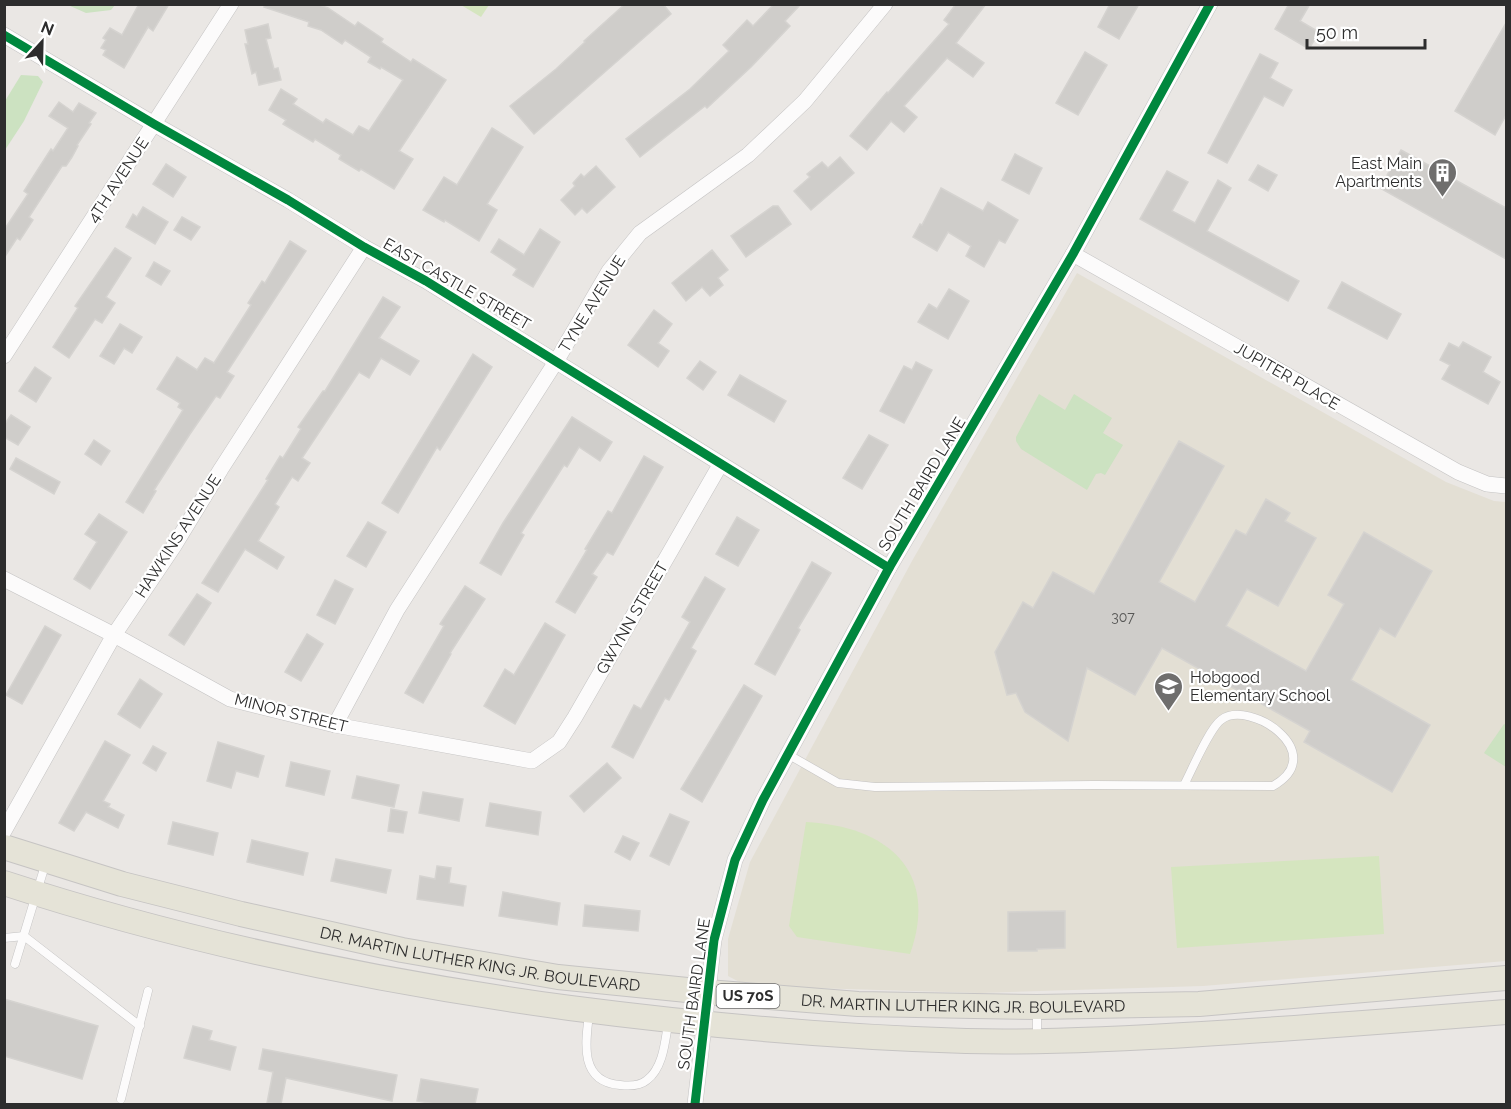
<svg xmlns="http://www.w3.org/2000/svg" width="1511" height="1109" viewBox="0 0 1511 1109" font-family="Raleway,sans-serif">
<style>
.education{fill:#e3dfd4}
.green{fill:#cce2c1}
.pitch{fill:#d5e5bf}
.building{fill:#cfcdca;stroke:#d5d3d0;stroke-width:1.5}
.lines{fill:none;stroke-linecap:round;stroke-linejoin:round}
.lane-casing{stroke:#c4c3c3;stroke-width:9}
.street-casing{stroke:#c4c3c3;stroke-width:16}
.primary-casing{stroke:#c6c4c3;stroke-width:26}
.lane{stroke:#fcfbfb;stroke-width:8}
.street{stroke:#fcfbfb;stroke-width:15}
.primary{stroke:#e5e3d7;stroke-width:24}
.cycleway-casing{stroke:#fff;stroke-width:13}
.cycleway{stroke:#00873e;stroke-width:9}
.labels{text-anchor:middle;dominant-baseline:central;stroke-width:4.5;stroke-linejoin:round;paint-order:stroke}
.number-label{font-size:14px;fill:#575756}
.shield{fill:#fff;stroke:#6c6c6c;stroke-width:1.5}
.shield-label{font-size:15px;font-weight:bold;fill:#2d2d2d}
.poi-label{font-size:16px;fill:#2d2d2d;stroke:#fff;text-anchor:end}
.street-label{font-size:16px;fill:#2d2d2d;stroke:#fff}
</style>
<rect width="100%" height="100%" fill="#eae7e4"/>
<polygon class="education" points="1077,273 1446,482 1494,501 1506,502 1506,961 1203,986 980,993 747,986 728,976 728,939 750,862 912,561"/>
<g class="green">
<polygon points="68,5 115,5 111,10 86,13"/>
<polygon points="21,75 38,76 43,82 24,121 5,150 5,101"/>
<polygon points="1039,394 1065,410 1074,394 1112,418 1103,433 1123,445 1105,475 1101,473 1096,474 1087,490 1021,449 1016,441 1016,437"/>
<polygon points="1504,724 1506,725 1506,767 1484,753"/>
</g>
<g class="pitch">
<polygon points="461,5 489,4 489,5 481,17"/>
<path d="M 806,822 C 886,826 940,870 910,954 L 797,937 L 789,926 Z"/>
<polygon points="1379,856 1384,934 1177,948 1171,867"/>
</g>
<g class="building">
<polygon points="139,4 169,4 153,31 148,27 124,68 103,55 106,50 101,48 106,40 103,38 110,28 122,35"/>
<polygon points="265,4 317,4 328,8 355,26 358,22 383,39 381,42 411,62 413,59 446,80 399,151 413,159 394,189 361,169 359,171 339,159 341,155 315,139 313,142 283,124 286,120 269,110 281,89 297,99 293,104 323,123 326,119 353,135 359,126 369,131 403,80 381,67 380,69 368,62 371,57 345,40 342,44 321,30 308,26 309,22 264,7"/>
<polygon points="625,4 663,4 671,14 534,134 510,106 556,69 585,42 584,41"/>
<polygon points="774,4 801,4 785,21 790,26 751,67 707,108 705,106 640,157 626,139 690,89 729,51 723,45 747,20 753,26"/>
<polygon points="956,4 986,4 956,43 984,63 973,77 947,58 904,106 917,117 904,132 891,121 867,150 850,136 887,92 888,93 949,24 944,20"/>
<polygon points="1110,4 1139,4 1119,39 1098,27"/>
<polygon points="1289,4 1310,4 1300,21 1319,32 1309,49 1275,29"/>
<polygon points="1506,23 1506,115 1495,135 1455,111"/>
<polygon points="268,24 271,38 266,39 274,69 278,68 281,80 259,85 256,72 252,74 245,44 248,44 245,30"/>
<polygon points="1085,52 1107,65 1078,115 1056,103"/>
<polygon points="1260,54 1278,63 1270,78 1292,90 1283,106 1264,96 1227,163 1208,153"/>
<polygon points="59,102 73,112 79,103 96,113 89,123 91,124 77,145 78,146 72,157 66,166 62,166 29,217 33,220 20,240 17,238 4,258 4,230 28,194 24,191 51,149 53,151 68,128 49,116"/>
<polygon points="492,128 523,147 487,204 497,210 479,241 445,220 444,222 423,210 444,177 457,185"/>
<polygon points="1401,150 1506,208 1506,259 1380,188"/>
<polygon points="1015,154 1042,168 1029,194 1002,180"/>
<polygon points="840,157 854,173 811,210 794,191 810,177 807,174 822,162 828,168"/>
<polygon points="166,164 186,177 173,197 153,184"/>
<polygon points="1258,165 1277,175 1268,191 1249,180"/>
<polygon points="596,166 615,187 587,213 582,208 575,215 561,200 575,186 573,183 581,174 584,177"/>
<polygon points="1167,171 1188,182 1172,211 1195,223 1218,180 1231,188 1207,231 1299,281 1288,301 1140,219"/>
<polygon points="941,188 983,211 988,202 1018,220 1005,243 999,240 984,267 966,256 971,246 948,232 937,251 913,237 920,224 922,225"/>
<polygon points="773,206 778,206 791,224 746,257 731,236"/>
<polygon points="143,207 168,222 155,244 126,227 133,214 137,217"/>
<polygon points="182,217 200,227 191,240 174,230"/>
<polygon points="540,229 560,242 533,287 513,275 517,269 491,252 499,239 524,255"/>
<polygon points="290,241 306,251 227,372 234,376 220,398 216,396 190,434 154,490 156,491 143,513 126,502 183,410 178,407 180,403 157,389 177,357 197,370 205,358 214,363 251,305 248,303 262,281 265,283"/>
<polygon points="115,248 131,258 106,297 115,303 102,323 95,319 69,358 53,347 78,308 75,306"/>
<polygon points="712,250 728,270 718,278 723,285 710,296 702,287 686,301 672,283"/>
<polygon points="154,262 170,271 161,285 146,276"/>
<polygon points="1342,282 1401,314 1387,339 1328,308"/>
<polygon points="949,289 969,301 948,339 918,322 929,304 937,309"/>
<polygon points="383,297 400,307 379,338 419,361 410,375 381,358 369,378 359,372 302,458 310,463 298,481 292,477 275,504 279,507 258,541 284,557 277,569 245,549 218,592 202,583 268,480 266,479 280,456 283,458 301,429 298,427 323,391 325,391"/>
<polygon points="654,310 672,324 658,343 669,351 658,367 628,345"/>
<polygon points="120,324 142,337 132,353 124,348 114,364 100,356"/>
<polygon points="1463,342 1491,357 1483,372 1500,382 1488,404 1442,379 1450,365 1440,360 1449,343 1459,348"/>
<polygon points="473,354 492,367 440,450 437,447 398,513 382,503"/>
<polygon points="700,361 716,372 703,390 687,378"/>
<polygon points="916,362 932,370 904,423 880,411 904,366 912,370"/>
<polygon points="35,367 51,378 36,402 19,391"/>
<polygon points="740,375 786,401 774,422 728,395"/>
<polygon points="11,415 30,427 18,445 4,437 4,425"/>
<polygon points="572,417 612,442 600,461 579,447 567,467 564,465 521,533 524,535 501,575 480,563 503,523"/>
<polygon points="869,435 888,445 862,489 843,478"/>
<polygon points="94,440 110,451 101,465 85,454"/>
<polygon points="1179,441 1224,466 1159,582 1195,602 1236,530 1246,535 1266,499 1290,513 1285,521 1316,538 1278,606 1247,589 1226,626 1306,671 1344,604 1328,595 1364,532 1432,571 1395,637 1380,628 1351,680 1430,725 1392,792 1304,742 1310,731 1162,648 1135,695 1087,668 1068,741 1025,712 1016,693 1007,695 995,652 1023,602 1033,608 1053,572 1094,594"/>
<polygon points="644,456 663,467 613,555 607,552 592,574 597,577 575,613 556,602 587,550 585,549 608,511 612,513"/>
<polygon points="16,458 60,482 54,494 10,469"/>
<polygon points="99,514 127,532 90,589 74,579 97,542 85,534"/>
<polygon points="737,517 759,530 738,566 716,554"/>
<polygon points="368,522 386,532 366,567 347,556"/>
<polygon points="812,562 831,573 798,628 800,630 775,675 755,664"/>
<polygon points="705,577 725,589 691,648 696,651 669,700 665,698 633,758 612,747 634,705 641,709 690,622 682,617"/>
<polygon points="335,580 353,589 335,624 317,615"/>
<polygon points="465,586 485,599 450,653 451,654 423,703 405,693 444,626 440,624"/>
<polygon points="197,594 211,603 184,645 169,635"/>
<polygon points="545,623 565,635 515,724 484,706 505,669 514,675"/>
<polygon points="45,626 61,635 22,704 6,695"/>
<polygon points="307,634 323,644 301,681 285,672"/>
<polygon points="140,679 162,694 140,728 118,714"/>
<polygon points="744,685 762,696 702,802 681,789"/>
<polygon points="105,741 130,755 103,801 110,804 108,807 124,815 118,828 86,812 74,831 59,823"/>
<polygon points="218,742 264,756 258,777 236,771 231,788 207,781"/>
<polygon points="153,746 166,753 156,771 143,763"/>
<polygon points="291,762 330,771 324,795 286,786"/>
<polygon points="607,763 621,778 584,812 570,796"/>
<polygon points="357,776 399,785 394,807 352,798"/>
<polygon points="423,792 463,799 459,821 419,813"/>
<polygon points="490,803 541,812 538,835 486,826"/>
<polygon points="391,809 407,812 403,833 388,831"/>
<polygon points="670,814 689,822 669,865 650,856"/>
<polygon points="173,822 218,833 213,855 168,844"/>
<polygon points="623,836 639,843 630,860 615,852"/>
<polygon points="252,840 308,853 303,875 247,862"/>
<polygon points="336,859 391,870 386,893 331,881"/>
<polygon points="437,866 451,868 449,883 466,886 463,906 417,899 420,876 435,879"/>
<polygon points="503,892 560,903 557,925 499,916"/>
<polygon points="585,905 640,911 638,931 583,926"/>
<polygon points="1065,911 1065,948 1037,949 1037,951 1008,951 1008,912"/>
<polygon points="4,999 98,1026 82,1079 4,1056"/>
<polygon points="193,1026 212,1031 209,1040 236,1047 230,1070 184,1058"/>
<polygon points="263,1049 397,1075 392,1101 286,1078 281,1104 267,1103 273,1072 259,1069"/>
<polygon points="421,1079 478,1089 475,1104 435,1104 417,1101"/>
</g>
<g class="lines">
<defs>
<g id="lane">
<path d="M 789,755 L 838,783 L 875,787 L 1094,785 L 1273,786 C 1331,753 1249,698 1221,720 C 1209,729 1192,770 1184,785"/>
<polyline points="4,938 24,936 140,1026"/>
<polyline points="15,964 46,862"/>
<polyline points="1037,1009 1037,1039"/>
<path d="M 589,1015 C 585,1044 580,1082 620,1085 C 628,1086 640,1086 647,1080 C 663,1068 665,1042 668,1024"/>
<polyline points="121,1099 148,991"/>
</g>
<g id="street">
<polyline points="4,35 154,124 288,200 364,247 426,281 889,568"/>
<polyline points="1073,254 1458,472 1487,484 1506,486"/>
<polyline points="4,356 231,4"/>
<polyline points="4,579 114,635 230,699 335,725 532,761 559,742 575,717 720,465"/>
<polyline points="335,725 397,610 557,360 609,271 640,233 748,155 805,101 885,4"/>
<polyline points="4,831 114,635 174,546 221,469 364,247"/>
<polyline points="695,1104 714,940 735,860 763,800 889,568 1073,254 1210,4"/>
</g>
<g id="primary">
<path id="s1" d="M 4,847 L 122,884 L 241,914 L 402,950 L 558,977 L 707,992 L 858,1004 L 1037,1007 L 1199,1004 L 1506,978"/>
<path d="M 4,883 C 188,943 379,982 570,1008 C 701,1025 833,1037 966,1041 C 1044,1043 1123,1039 1202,1034 C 1304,1028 1405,1020 1506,1012"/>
</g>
</defs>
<use href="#lane" class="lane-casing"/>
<use href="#street" class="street-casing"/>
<use href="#primary" class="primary-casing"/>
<use href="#lane" class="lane"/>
<use href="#street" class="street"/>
<use href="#primary" class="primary"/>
<defs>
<g id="cycleway">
<polyline points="4,35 154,124 288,200 364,247 426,281 889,568"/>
<polyline points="695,1104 714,940 735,860 763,800 889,568 1073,254 1210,4"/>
</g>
</defs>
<use href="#cycleway" class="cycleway-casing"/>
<use href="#cycleway" class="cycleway"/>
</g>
<defs>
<symbol id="building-pin" viewBox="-11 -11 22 30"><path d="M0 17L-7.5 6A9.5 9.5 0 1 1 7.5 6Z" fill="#6f6e6d" stroke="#fff"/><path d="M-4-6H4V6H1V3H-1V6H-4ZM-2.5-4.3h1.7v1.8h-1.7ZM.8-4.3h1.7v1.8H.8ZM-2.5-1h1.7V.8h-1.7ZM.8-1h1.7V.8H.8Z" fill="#fff"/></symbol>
<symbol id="school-pin" viewBox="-11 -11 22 30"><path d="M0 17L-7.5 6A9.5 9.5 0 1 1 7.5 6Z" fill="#6f6e6d" stroke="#fff"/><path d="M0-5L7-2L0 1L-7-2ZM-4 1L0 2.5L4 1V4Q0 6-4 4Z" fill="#fff"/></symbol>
</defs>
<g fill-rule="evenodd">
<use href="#building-pin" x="1426" y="156" width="33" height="45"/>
<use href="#school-pin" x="1152" y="670" width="33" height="45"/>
</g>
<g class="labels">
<g class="number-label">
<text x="1123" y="617">307</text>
</g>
<rect class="shield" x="716.5" y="984" width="63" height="24" rx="4.5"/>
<g class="shield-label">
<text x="748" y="996">US 70S</text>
</g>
<g class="poi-label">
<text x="1422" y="163">East Main<tspan x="1422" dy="18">Apartments</tspan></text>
<text x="1190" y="677" text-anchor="start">Hobgood<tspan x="1190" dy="18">Elementary School</tspan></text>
</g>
<g class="street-label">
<text transform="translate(118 180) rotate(-57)">4TH AVENUE</text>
<text transform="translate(457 284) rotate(30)">EAST CASTLE STREET</text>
<text transform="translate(592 304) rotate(-58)">TYNE AVENUE</text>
<text transform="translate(1287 376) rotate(30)">JUPITER PLACE</text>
<text transform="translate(922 484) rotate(-59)">SOUTH BAIRD LANE</text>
<text transform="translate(178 536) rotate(-57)">HAWKINS AVENUE</text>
<text transform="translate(632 618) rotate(-60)">GWYNN STREET</text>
<text transform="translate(291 713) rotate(14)">MINOR STREET</text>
<text stroke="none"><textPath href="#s1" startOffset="490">DR. MARTIN LUTHER KING JR. BOULEVARD</textPath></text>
<text transform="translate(694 994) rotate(-82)">SOUTH BAIRD LANE</text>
<text stroke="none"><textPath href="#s1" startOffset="976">DR. MARTIN LUTHER KING JR. BOULEVARD</textPath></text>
</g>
</g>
<rect width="1511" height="1109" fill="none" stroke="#2d2d2d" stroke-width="12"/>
<g transform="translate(42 42) rotate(22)" stroke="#ffffff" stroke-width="4.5" paint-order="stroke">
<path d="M0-4.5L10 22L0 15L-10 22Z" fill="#2d2d2d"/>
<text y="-9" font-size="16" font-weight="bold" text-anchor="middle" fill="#2d2d2d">N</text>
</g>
<path d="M1307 39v9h118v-9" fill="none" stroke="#2d2d2d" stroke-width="3"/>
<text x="1316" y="39" font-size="18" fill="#2d2d2d" stroke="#ffffff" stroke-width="4.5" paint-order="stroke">50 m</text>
</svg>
